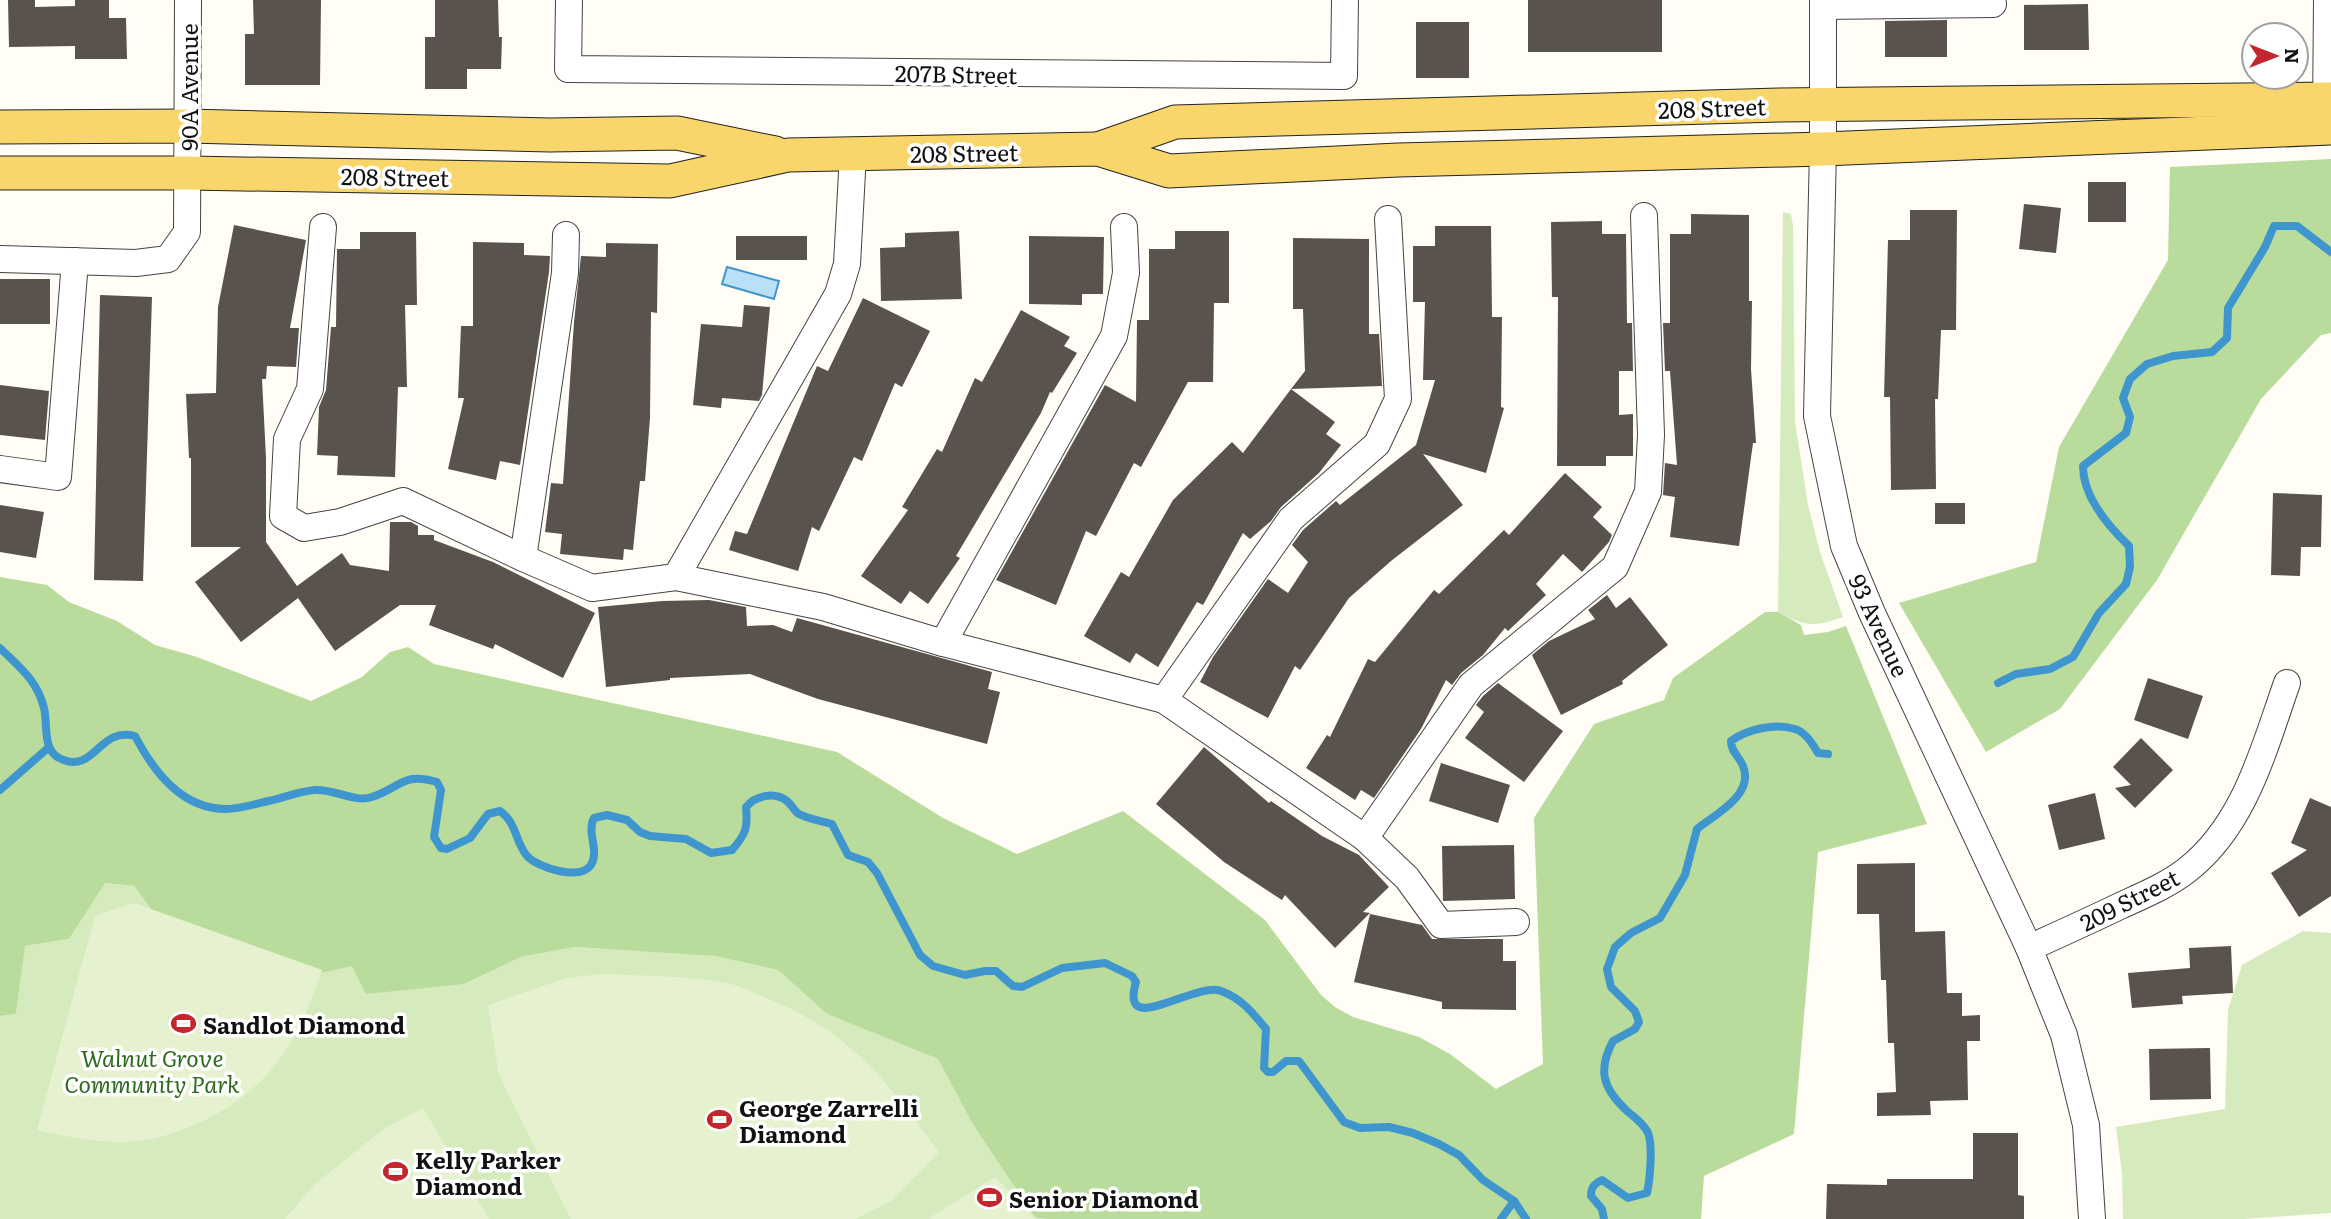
<svg xmlns="http://www.w3.org/2000/svg" width="2331" height="1219" viewBox="0 0 2331 1219" font-family="Literata,serif">
<style>
.green{fill:#d5ebbd}
.forest{fill:#b9dc9c}
.pitch{fill:#e6f2cf}
.water{fill:#b9e0f7;stroke:#3f96cf;stroke-width:2}
.lines{fill:none;stroke-linecap:round;stroke-linejoin:round}
.stream{stroke:#3f96cf;stroke-width:8}
.building{fill:#5a524d}
.minor-casing{stroke:#444;stroke-width:28}
.major-casing{stroke:#222;stroke-width:35}
.minor{stroke:#fff;stroke-width:26}
.major{stroke:#f9d66b;stroke-width:33}
.labels{text-anchor:middle;dominant-baseline:central;stroke-width:7;stroke-linejoin:round;paint-order:stroke}
.street-label{font-size:23px;fill:#111;stroke:#fff}
.poi-label{font-size:23px;font-weight:bold;fill:#111;stroke:#fff;text-anchor:start}
.park-label{font-size:23px;font-style:italic;fill:#2f6b1f;stroke:#fff}
</style>
<rect width="100%" height="100%" fill="#fffdf5"/>
<g class="green">
<path d="M 1783,212 L 1791,214 L 1793,226 L 1795,422 L 1808,505 L 1820,552 L 1843,617 C 1814,627 1805,627 1778,612 Z"/>
<polygon points="104,883 134,886 157,917 352,966 464,984 521,957 575,947 715,955 778,970 827,1014 938,1059 972,1123 1035,1216 1045,1219 0,1219 0,1016 16,1014 24,946 69,939"/>
<polygon points="2303,931 2331,933 2331,1213 2243,1219 2123,1219 2122,1174 2116,1127 2225,1109 2228,1010 2242,965"/>
</g>
<g class="forest">
<polygon points="2331,159 2331,333 2321,335 2261,399 2157,580 2060,709 1986,752 1899,603 2036,562 2059,447 2168,260 2170,167"/>
<polygon points="0,577 47,585 69,602 117,621 155,645 197,657 311,701 362,677 390,652 408,647 434,664 837,752 943,818 1017,854 1123,811 1265,920 1321,995 1335,1007 1353,1017 1419,1037 1450,1054 1496,1089 1543,1064 1534,818 1594,724 1664,700 1673,678 1765,612 1778,612 1801,625 1804,635 1828,632 1846,626 1927,824 1818,852 1794,1134 1704,1176 1701,1219 1045,1219 1035,1217 972,1123 938,1059 827,1014 778,970 716,956 575,947 521,957 464,984 366,994 352,966 276,983 157,917 134,886 105,883 69,939 25,946 16,1014 0,1016"/>
</g>
<g class="pitch">
<path d="M 134,903 L 322,970 C 298,1043 270,1089 199,1123 C 175,1134 148,1142 121,1142 C 92,1142 65,1136 37,1130 L 95,916 Z"/>
<path d="M 602,974 C 645,976 689,975 731,984 C 743,987 755,993 766,998 C 850,1031 888,1082 939,1152 L 891,1201 L 855,1219 L 571,1219 L 499,1075 L 488,1005 L 566,978 Z"/>
<polygon points="423,1108 489,1219 285,1219 314,1185 382,1130"/>
<polygon points="995,1177 1036,1219 928,1219"/>
</g>
<polygon class="water" points="727,267 779,281 774,299 722,284"/>
<g class="lines">
<g class="stream">
<path d="M 0,648 C 20,668 37,680 44,708 C 48,724 42,749 59,758 C 95,776 98,726 135,736 C 154,772 182,809 226,809 C 240,809 255,804 268,801 C 283,798 300,791 315,790 C 336,789 354,803 372,797 C 402,787 402,772 437,782 L 441,790 L 434,837 L 441,848 L 447,849 L 470,838 L 488,814 L 500,811 C 517,823 515,842 527,856 C 538,868 580,881 591,865 C 600,850 586,833 594,818 L 607,815 L 627,820 L 640,832 L 650,836 L 686,839 L 711,853 L 732,850 C 746,834 748,828 746,807 C 755,796 774,791 787,801 C 792,805 794,811 799,814 C 808,819 822,821 832,824 L 848,855 L 868,862 L 877,873 L 920,955 L 933,966 L 965,975 L 985,971 L 996,971 L 1013,986 L 1022,987 L 1062,968 L 1105,963 L 1132,976 L 1136,982 C 1119,1040 1194,981 1221,991 C 1241,998 1253,1013 1266,1029 L 1264,1068 L 1268,1072 L 1273,1072 L 1286,1061 L 1299,1061 L 1344,1122 L 1360,1128 L 1389,1127 L 1413,1133 L 1439,1144 L 1459,1155 L 1483,1180 L 1514,1201 L 1526,1219"/>
<path d="M 1998,683 L 2016,674 L 2050,669 L 2073,657 L 2099,613 L 2126,584 L 2130,567 L 2129,546 C 2107,525 2083,497 2083,466 L 2126,433 L 2130,417 L 2123,398 L 2130,379 L 2147,364 L 2173,356 L 2212,352 L 2227,338 L 2228,308 L 2265,247 L 2274,226 L 2297,226 L 2331,252"/>
<polyline points="0,790 48,748"/>
<polyline points="1501,1219 1514,1201"/>
<path d="M 1604,1219 L 1602,1209 L 1591,1196 C 1591,1187 1594,1184 1602,1180 L 1628,1198 L 1647,1193 C 1650,1179 1653,1145 1648,1133 C 1643,1122 1633,1117 1625,1109 C 1602,1087 1598,1069 1613,1041 L 1635,1029 L 1639,1022 L 1635,1011 L 1611,987 L 1607,969 L 1615,947 L 1631,933 L 1660,918 L 1685,875 L 1697,829 C 1714,815 1755,795 1743,766 C 1739,756 1731,752 1731,741 C 1747,729 1775,723 1795,729 C 1805,732 1813,744 1818,753 L 1828,754"/>
</g>
</g>
<g class="building">
<polygon points="8,0 35,0 35,7 75,6 75,0 109,0 109,18 126,18 127,59 75,59 75,46 9,47"/>
<polygon points="253,0 321,0 320,85 245,85 245,34 254,34"/>
<polygon points="435,0 498,0 499,37 502,37 501,69 467,69 467,89 425,89 425,37 435,37"/>
<rect x="1528" y="0" width="134" height="52"/>
<polygon points="2088,4 2089,50 2024,50 2024,5"/>
<polygon points="1947,20 1947,57 1885,57 1885,21"/>
<rect x="1416" y="22" width="53" height="56"/>
<rect x="2088" y="182" width="38" height="40"/>
<polygon points="2024,204 2061,208 2056,253 2019,249"/>
<polygon points="1910,210 1957,210 1956,330 1941,330 1938,399 1935,399 1936,489 1891,490 1890,397 1884,397 1888,240 1910,240"/>
<polygon points="1691,214 1749,215 1749,301 1752,301 1751,369 1756,443 1753,443 1739,546 1670,537 1675,497 1663,495 1665,463 1677,465 1670,371 1665,371 1663,323 1670,323 1670,234 1691,234"/>
<polygon points="1602,221 1602,234 1626,234 1627,323 1632,323 1633,371 1619,371 1619,415 1633,414 1633,456 1606,456 1606,466 1557,466 1558,297 1552,297 1551,222"/>
<polygon points="234,225 306,240 290,328 299,328 296,367 267,366 266,379 262,379 266,458 266,542 297,586 342,553 350,565 389,571 390,522 411,522 418,526 418,535 434,535 434,540 493,562 595,613 563,678 495,644 493,649 429,625 436,605 400,605 335,651 298,598 241,642 195,582 241,547 191,547 191,458 189,458 186,394 216,393 218,307"/>
<polygon points="1435,226 1491,226 1492,317 1502,317 1501,407 1504,408 1486,473 1423,454 1463,505 1391,561 1349,598 1300,670 1295,666 1268,718 1200,682 1213,657 1268,579 1288,593 1308,562 1292,545 1303,530 1336,501 1340,505 1416,445 1435,380 1423,380 1425,302 1413,302 1413,246 1435,246"/>
<polygon points="959,231 962,299 881,301 880,248 905,247 905,233"/>
<polygon points="1175,231 1229,231 1229,303 1214,303 1213,382 1188,382 1141,467 1134,463 1096,536 1086,531 1056,605 996,580 1105,385 1136,402 1137,320 1149,320 1149,249 1175,249"/>
<polygon points="360,232 416,232 417,305 405,305 407,387 398,387 395,477 337,475 338,456 317,455 319,407 326,390 331,327 336,327 337,249 360,249"/>
<rect x="736" y="236" width="71" height="24"/>
<polygon points="1029,236 1104,237 1103,294 1082,294 1082,305 1029,304"/>
<polygon points="1293,238 1369,239 1369,334 1379,334 1382,386 1291,389 1305,371 1303,309 1293,309"/>
<polygon points="473,242 524,243 524,255 550,256 549,272 520,465 500,461 496,480 448,469 464,398 458,398 461,326 473,326"/>
<polygon points="606,243 658,244 657,313 651,312 650,418 645,481 640,481 633,550 624,549 623,560 560,554 562,534 545,532 551,483 563,484 574,322 581,256 606,257"/>
<rect x="0" y="279" width="50" height="45"/>
<polygon points="100,295 152,297 143,581 94,580"/>
<polygon points="863,298 930,331 902,387 895,383 862,461 854,457 819,531 812,527 798,571 729,550 735,531 747,534 817,366 828,371"/>
<polygon points="744,305 770,307 762,395 759,401 722,398 721,408 693,405 701,324 742,327"/>
<polygon points="1021,310 1070,337 1064,346 1077,353 1052,393 1050,392 1041,413 956,556 960,558 928,604 910,591 901,604 861,576 908,510 902,507 937,449 942,452 975,378 982,382"/>
<polygon points="0,385 49,391 45,440 0,435"/>
<polygon points="1291,389 1335,422 1326,434 1341,445 1319,473 1281,507 1271,521 1250,539 1243,533 1203,605 1197,602 1158,667 1136,653 1130,663 1084,636 1121,572 1129,577 1173,500 1232,442 1243,453"/>
<polygon points="1565,473 1602,507 1593,517 1612,535 1609,542 1582,572 1563,554 1536,584 1546,595 1508,631 1505,628 1483,655 1461,673 1452,685 1446,680 1421,729 1374,798 1361,790 1355,800 1306,768 1327,735 1330,737 1368,659 1375,662 1434,590 1439,594 1504,530 1509,535"/>
<polygon points="2273,493 2322,495 2321,547 2301,547 2300,576 2271,575"/>
<rect x="1935" y="503" width="30" height="21"/>
<polygon points="0,505 44,512 36,558 0,552"/>
<polygon points="1607,595 1616,608 1630,597 1668,645 1622,681 1623,684 1561,715 1532,655 1549,641 1595,619 1588,610"/>
<polygon points="709,600 746,607 747,626 773,625 792,632 797,618 992,672 988,689 1000,692 987,744 818,699 750,674 670,678 670,680 606,687 598,607 662,601"/>
<polygon points="2148,678 2203,696 2188,739 2134,720"/>
<polygon points="1498,683 1563,731 1524,782 1465,738 1484,712 1476,705 1483,696"/>
<polygon points="2141,738 2173,770 2135,808 2115,788 2131,785 2113,767"/>
<polygon points="1204,747 1269,803 1271,801 1322,836 1359,855 1389,887 1363,912 1370,913 1335,948 1285,895 1282,900 1224,862 1156,804"/>
<polygon points="1441,763 1510,785 1498,823 1429,801"/>
<polygon points="2095,793 2105,839 2059,850 2048,805"/>
<polygon points="2310,798 2331,807 2331,896 2299,917 2271,873 2307,850 2291,843"/>
<polygon points="1514,845 1515,899 1443,901 1442,846"/>
<polygon points="1915,863 1915,932 1945,931 1947,993 1962,993 1962,1016 1980,1015 1980,1041 1967,1041 1968,1100 1930,1101 1931,1115 1877,1116 1877,1093 1896,1092 1894,1043 1888,1043 1886,980 1881,980 1879,914 1857,914 1857,864"/>
<polygon points="1370,914 1422,925 1432,939 1503,939 1503,961 1516,961 1516,1010 1442,1009 1442,1002 1354,982"/>
<polygon points="2231,946 2233,993 2182,996 2183,1004 2132,1008 2128,973 2190,968 2189,948"/>
<polygon points="2210,1048 2211,1099 2150,1100 2149,1049"/>
<polygon points="1973,1133 2018,1133 2018,1195 2024,1196 2024,1219 1826,1219 1827,1184 1887,1185 1887,1179 1973,1179"/>
</g>
<g class="lines">
<defs>
<g id="minor">
<polyline points="569,0 568,69 1344,76 1345,0"/>
<polyline points="1823,0 1823,149 1817,416 1844,546 1872,613 2029,948 2064,1035 2086,1125 2092,1219"/>
<polyline points="1823,6 1993,4"/>
<polyline points="2326,116 2327,0"/>
<polyline points="323,227 310,389 287,439 283,516 304,528 340,522 403,501 523,558 592,588 676,577 823,607 943,643 1164,700 1365,838 1407,878 1441,925 1516,922"/>
<polyline points="0,259 136,263 168,259 187,232 188,0"/>
<polyline points="0,469 58,477 75,261"/>
<polyline points="523,558 565,273 566,235"/>
<polyline points="676,577 838,294 847,264 853,154"/>
<polyline points="943,643 1114,336 1126,273 1124,227"/>
<polyline points="1164,700 1291,519 1377,444 1398,399 1388,219"/>
<polyline points="1365,838 1471,685 1615,567 1648,492 1651,435 1644,216"/>
<path d="M 2029,948 C 2060,934 2091,920 2122,905 C 2144,895 2168,885 2187,870 C 2245,825 2264,748 2287,683"/>
</g>
<g id="major">
<polyline points="0,127 188,126 550,135 677,133 775,153"/>
<polyline points="1098,149 1175,122 1779,105 2331,99"/>
<polyline points="0,173 188,173 670,181 788,155 1098,149 1169,171 1398,160 1823,149 2331,128"/>
</g>
</defs>
<use href="#minor" class="minor-casing"/>
<use href="#major" class="major-casing"/>
<use href="#minor" class="minor"/>
<use href="#major" class="major"/>
</g>
<defs>
<symbol id="stadium-bare" viewBox="-9 -9 18 18"><path d="M0-5a6.5 5 0 1 0 0 10a6.5 5 0 1 0 0-10ZM-3.5-1.8h7v3.6h-7Z" fill="#c4262e" stroke="#fff" stroke-width="2.5" paint-order="stroke"/></symbol>
</defs>
<g fill-rule="evenodd">
<use href="#stadium-bare" x="166" y="1006" width="35" height="35"/>
<use href="#stadium-bare" x="702" y="1102" width="35" height="35"/>
<use href="#stadium-bare" x="378" y="1154" width="35" height="35"/>
<use href="#stadium-bare" x="972" y="1180" width="35" height="35"/>
</g>
<g class="labels">
<g class="street-label">
<text transform="translate(956 73) rotate(1)">207B Street</text>
<text transform="translate(188 87) rotate(-90)">90A Avenue</text>
<text transform="translate(1712 107) rotate(-2)">208 Street</text>
<text transform="translate(964 152) rotate(-1)">208 Street</text>
<text transform="translate(395 176) rotate(1)">208 Street</text>
<text transform="translate(1880 625) rotate(65)">93 Avenue</text>
<text transform="translate(2129 899) rotate(-27)">209 Street</text>
</g>
<g class="poi-label">
<text x="203" y="1024">Sandlot Diamond</text>
<text x="739" y="1107">George Zarrelli<tspan x="739" dy="26">Diamond</tspan></text>
<text x="415" y="1159">Kelly Parker<tspan x="415" dy="26">Diamond</tspan></text>
<text x="1009" y="1198">Senior Diamond</text>
</g>
<g class="park-label">
<text x="152" y="1057">Walnut Grove<tspan x="152" dy="26">Community Park</tspan></text>
</g>
</g>
<g transform="translate(2275 56) rotate(90)"><circle r="33" fill="#ffffff" stroke="#a0a0a0" stroke-width="2"/>
<path d="M0-5L12 26L0 18L-12 26Z" fill="#c4262e"/>
<text y="-10" font-size="19" font-weight="bold" text-anchor="middle" fill="#111111">N</text>
</g>
</svg>
